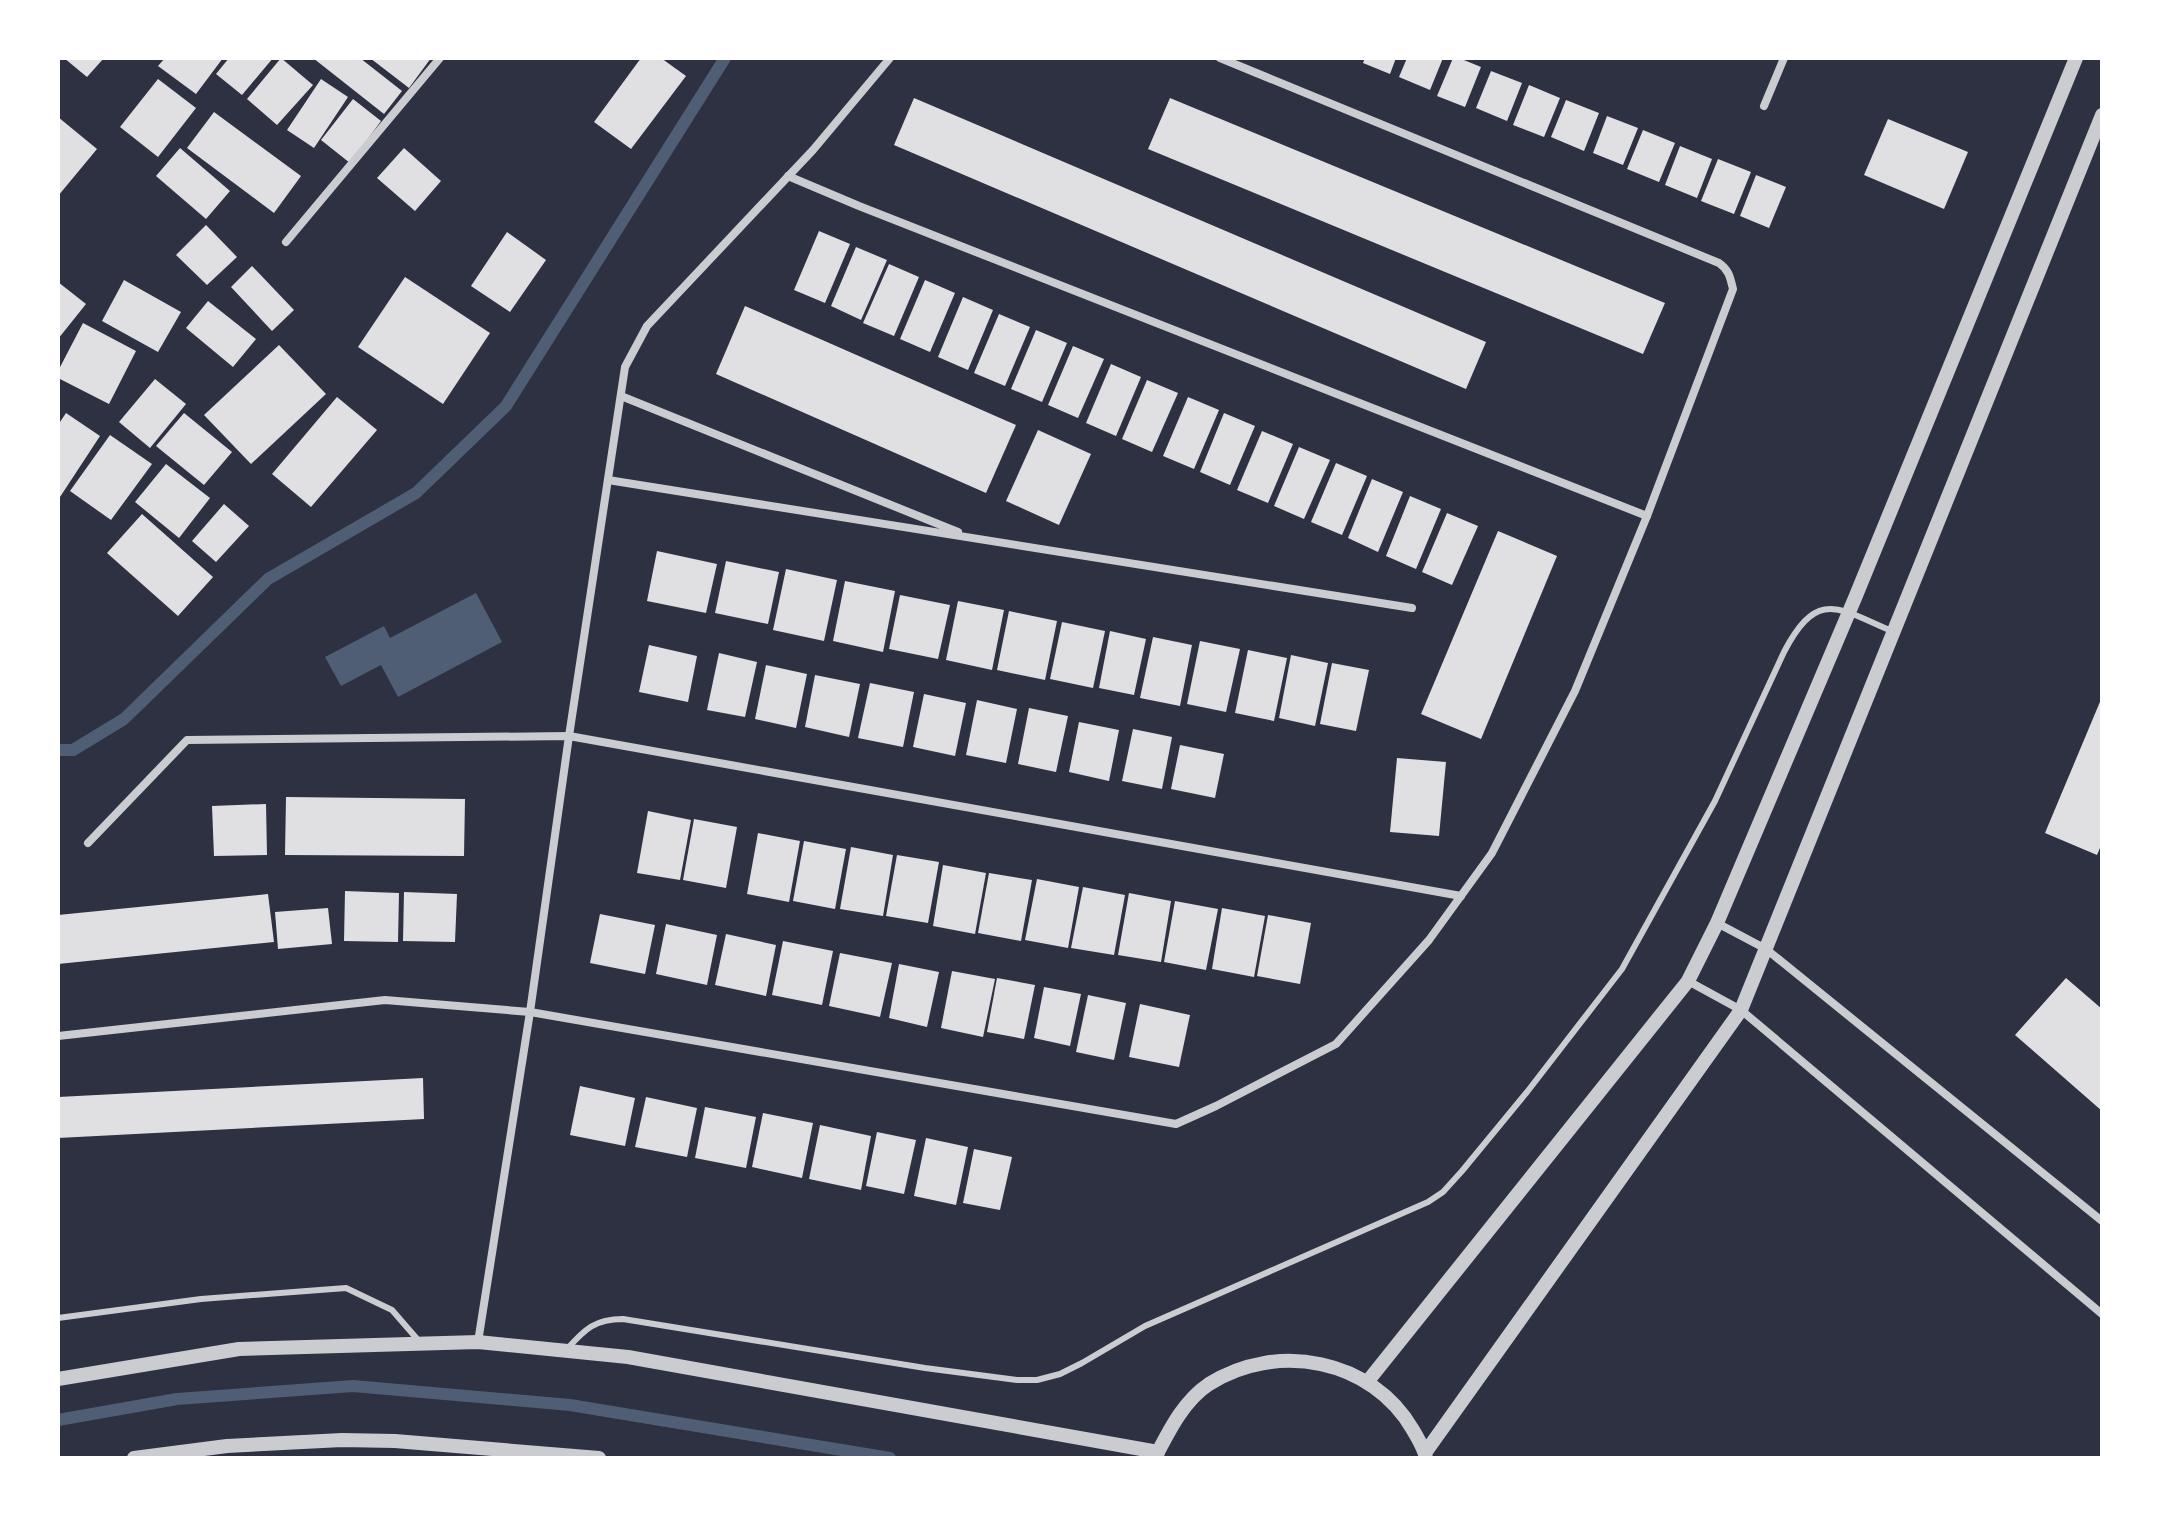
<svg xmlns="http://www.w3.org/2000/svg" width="2160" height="1516" viewBox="0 0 2160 1516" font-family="Helvetica,sans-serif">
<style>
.water{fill:#4f5d75}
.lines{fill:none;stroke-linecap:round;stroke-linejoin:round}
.stream{stroke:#4f5d75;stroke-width:12}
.building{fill:#e0e0e3}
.service{stroke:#caccd0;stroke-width:6}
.minor{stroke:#caccd0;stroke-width:8}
.tertiary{stroke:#caccd0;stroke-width:14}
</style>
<rect width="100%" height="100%" fill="#2d3142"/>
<polygon class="water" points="476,593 502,642 398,697 381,665 341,686 325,657 384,626 390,638"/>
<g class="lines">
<g class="stream">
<polyline points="58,750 73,750 124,719 268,579 416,493 506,406 725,58"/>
<polyline points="58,1420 177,1399 353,1386 570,1405 890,1458"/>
</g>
</g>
<g class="building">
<polygon points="64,58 104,58 87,77"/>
<polygon points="165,58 223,58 196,94 158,66"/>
<polygon points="229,58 273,58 242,95 216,74"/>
<polygon points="281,58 313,85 277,125 247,99"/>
<polygon points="313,58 360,58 402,91 384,114"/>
<polygon points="370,58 431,58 409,88"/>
<polygon points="641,58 661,58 686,76 631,149 594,122"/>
<polygon points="1365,58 1396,58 1390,74 1363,63"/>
<polygon points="1407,58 1443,58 1430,90 1399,77"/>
<polygon points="1453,58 1459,58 1481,67 1465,107 1437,96"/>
<polygon points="1491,71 1522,83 1507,121 1476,108"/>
<polygon points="158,79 196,108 158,157 120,127"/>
<polygon points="321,79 348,97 314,148 287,130"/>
<polygon points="1529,85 1560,98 1544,137 1513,125"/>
<polygon points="914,98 1486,342 1466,389 894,145"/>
<polygon points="1170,98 1665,303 1643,354 1148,149"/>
<polygon points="353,99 381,121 350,163 321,140"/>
<polygon points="1566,100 1599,113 1584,151 1551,137"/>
<polygon points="214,112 301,176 274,213 187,148"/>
<polygon points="1607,116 1638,128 1623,165 1593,153"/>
<polygon points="58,117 97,149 58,196"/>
<polygon points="1888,119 1968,152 1944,209 1864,175"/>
<polygon points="1643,130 1675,143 1659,182 1627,169"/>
<polygon points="1680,146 1712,159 1697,198 1665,185"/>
<polygon points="180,148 230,191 206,219 156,176"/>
<polygon points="404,148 441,181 415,211 377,178"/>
<polygon points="1718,159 1751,172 1734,214 1701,201"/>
<polygon points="1756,175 1786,187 1769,228 1740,216"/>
<polygon points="206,225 237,257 207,285 176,255"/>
<polygon points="819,231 850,244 825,303 794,290"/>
<polygon points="507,232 546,260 510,312 471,286"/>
<polygon points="856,247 887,260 861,320 831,306"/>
<polygon points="889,264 919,277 894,336 863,323"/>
<polygon points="252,266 294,310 272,331 231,287"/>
<polygon points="405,277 490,333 443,404 358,347"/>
<polygon points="124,280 181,312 158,352 102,321"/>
<polygon points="925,280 955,293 930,352 900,339"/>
<polygon points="58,282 86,304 58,339"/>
<polygon points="963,297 993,310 968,370 938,357"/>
<polygon points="208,301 256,339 233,367 186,328"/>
<polygon points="745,306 1016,425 986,493 716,374"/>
<polygon points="999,314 1030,327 1005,386 974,373"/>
<polygon points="83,323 136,351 109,404 58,378 58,371"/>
<polygon points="1036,330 1067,343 1042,402 1011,389"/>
<polygon points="279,345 326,394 251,464 204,415"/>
<polygon points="1073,346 1104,359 1078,418 1048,405"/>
<polygon points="1111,364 1141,377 1116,436 1086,423"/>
<polygon points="155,379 186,404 150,448 119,422"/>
<polygon points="1147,380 1178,393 1152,452 1122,439"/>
<polygon points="337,397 377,430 311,507 272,474"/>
<polygon points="1188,397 1219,410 1194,469 1163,456"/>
<polygon points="66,413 100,436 58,500 58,425"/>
<polygon points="184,413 232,452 204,485 156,446"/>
<polygon points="1224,413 1255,426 1230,485 1200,472"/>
<polygon points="1038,430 1091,454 1059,525 1006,501"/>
<polygon points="1262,431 1293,444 1268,503 1237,490"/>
<polygon points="110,435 152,464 111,520 70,491"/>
<polygon points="1299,447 1330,460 1304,519 1274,506"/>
<polygon points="1336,463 1367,476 1342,535 1311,522"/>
<polygon points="166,464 210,498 179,538 135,502"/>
<polygon points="1372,479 1403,492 1378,552 1348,538"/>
<polygon points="1410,496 1441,509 1416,569 1386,556"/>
<polygon points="224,504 249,526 216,562 192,541"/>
<polygon points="1447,513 1478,526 1452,585 1422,572"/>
<polygon points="142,514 213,577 178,616 107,553"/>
<polygon points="1498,531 1557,556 1481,739 1421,714"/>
<polygon points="657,551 717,564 706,613 647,601"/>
<polygon points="726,561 779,572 768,624 715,613"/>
<polygon points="786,569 837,580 824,641 773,630"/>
<polygon points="845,581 895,591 883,652 833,641"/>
<polygon points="900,595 950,605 938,659 889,649"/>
<polygon points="958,601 1004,610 992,670 946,660"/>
<polygon points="1009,611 1057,621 1045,680 997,670"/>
<polygon points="1062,622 1105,631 1093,688 1050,679"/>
<polygon points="1110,631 1146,639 1134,695 1099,688"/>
<polygon points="1153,637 1192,645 1180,706 1140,698"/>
<polygon points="1200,641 1240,649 1226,712 1187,704"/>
<polygon points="649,645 697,656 688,702 639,692"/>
<polygon points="1248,650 1287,658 1274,721 1235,713"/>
<polygon points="719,653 757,662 745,717 707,710"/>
<polygon points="1291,655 1328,663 1315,726 1279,718"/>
<polygon points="1332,663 1369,670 1356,731 1320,724"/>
<polygon points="766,665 807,674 796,728 755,719"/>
<polygon points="815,675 860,684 849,737 805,727"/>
<polygon points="870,683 914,692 903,747 858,738"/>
<polygon points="924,694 966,703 955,756 913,747"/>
<polygon points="2102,697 2102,843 2097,855 2045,833"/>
<polygon points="977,700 1017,709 1006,763 966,755"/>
<polygon points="1029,708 1068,716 1056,772 1018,764"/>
<polygon points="1079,722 1119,730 1109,781 1069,772"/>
<polygon points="1133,729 1172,737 1162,789 1122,781"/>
<polygon points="1180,745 1224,754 1215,798 1171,789"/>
<polygon points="1397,758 1446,762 1439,836 1390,832"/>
<polygon points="286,797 465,799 464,856 285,855"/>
<polygon points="266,804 267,855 214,856 212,806"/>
<polygon points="648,811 691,820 680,880 637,873"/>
<polygon points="694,819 737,827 726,888 683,880"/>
<polygon points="758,833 800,841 789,902 747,894"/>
<polygon points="804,841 846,849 835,909 793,901"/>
<polygon points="851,847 893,855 883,916 840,909"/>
<polygon points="897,855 939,862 928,923 886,916"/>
<polygon points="943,865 986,873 975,934 933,926"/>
<polygon points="989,873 1032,880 1021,941 978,933"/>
<polygon points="1037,879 1079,887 1068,948 1025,940"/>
<polygon points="1083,887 1125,895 1114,955 1071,948"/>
<polygon points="345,891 399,893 398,942 344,941"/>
<polygon points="404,892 457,894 455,942 403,941"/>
<polygon points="1129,893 1171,901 1161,962 1118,955"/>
<polygon points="268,894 274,942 58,964 58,915"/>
<polygon points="1175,901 1218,909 1206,970 1164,962"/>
<polygon points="328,908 332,944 278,949 275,912"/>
<polygon points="1222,908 1265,916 1254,977 1212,969"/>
<polygon points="600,914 655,925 645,974 590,963"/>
<polygon points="1268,915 1311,923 1300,984 1257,976"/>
<polygon points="666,924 717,935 707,985 656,974"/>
<polygon points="726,934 776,945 766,996 715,985"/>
<polygon points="783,941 833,951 822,1005 772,995"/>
<polygon points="840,953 892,963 880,1017 829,1006"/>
<polygon points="899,964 939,972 927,1027 889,1018"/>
<polygon points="952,971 995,979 983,1037 941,1028"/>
<polygon points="997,978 1035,985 1024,1039 987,1032"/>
<polygon points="2066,978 2102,1009 2102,1111 2015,1035"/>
<polygon points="1044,987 1081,994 1070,1046 1034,1038"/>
<polygon points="1088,995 1126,1003 1114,1060 1076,1052"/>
<polygon points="1140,1004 1190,1015 1179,1067 1129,1057"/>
<polygon points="423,1078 424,1119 58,1138 58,1097"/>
<polygon points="580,1086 635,1098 625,1146 570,1135"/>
<polygon points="646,1097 697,1108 687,1157 635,1147"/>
<polygon points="705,1107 756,1117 746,1168 695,1158"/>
<polygon points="763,1113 813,1123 802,1178 752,1167"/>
<polygon points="820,1125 871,1136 861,1190 809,1179"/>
<polygon points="877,1132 916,1140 904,1194 866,1186"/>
<polygon points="926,1138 968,1147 956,1205 914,1196"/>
<polygon points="974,1149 1012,1157 1000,1210 963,1203"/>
</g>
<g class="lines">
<g class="service">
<polyline points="58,1318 201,1299 346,1288 392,1310 418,1340"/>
<path d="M 567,1349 C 585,1329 595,1319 623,1319 L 925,1368 L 1017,1380 L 1037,1380 L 1060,1374 L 1082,1363 L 1145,1326 L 1428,1202 L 1443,1192 L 1462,1171 L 1527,1092 L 1622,969 L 1715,801 L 1784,652 C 1818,587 1839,609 1894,632"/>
</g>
<g class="minor">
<polyline points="1764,106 1784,58"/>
<polyline points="788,176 859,206 1647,516"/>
<polyline points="286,242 440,58"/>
<polyline points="621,396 958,532"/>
<polyline points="608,480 1412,608"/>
<polyline points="88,843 187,740 569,736 1461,896"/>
<polyline points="1717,923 1766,949 2102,1221"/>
<polyline points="1688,981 1741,1010 2102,1314"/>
<path d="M 58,1036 L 385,1000 L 530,1012 L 1176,1124 L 1216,1106 L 1336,1044 L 1429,940 L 1492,853 L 1575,691 L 1647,516 L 1733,289 C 1730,277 1729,270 1719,263 L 1220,58"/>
<polyline points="478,1342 530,1012 569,736 625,367 647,326 813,150 890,58"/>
</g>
<g class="tertiary">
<polyline points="58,1379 239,1349 478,1342 628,1357 1158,1452"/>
<polyline points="1368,1381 1688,981 1717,923 1855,598 2076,58"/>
<polyline points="1425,1453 1741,1010 2102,115"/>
<polyline points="134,1458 227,1446 342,1440 395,1441 599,1458"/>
<path d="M 1156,1458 L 1158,1452 C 1171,1427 1185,1400 1209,1384 C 1277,1341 1372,1359 1413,1430 C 1418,1439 1424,1448 1426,1458"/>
</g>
</g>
<rect width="2160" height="1516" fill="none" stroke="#ffffff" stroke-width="120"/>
</svg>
